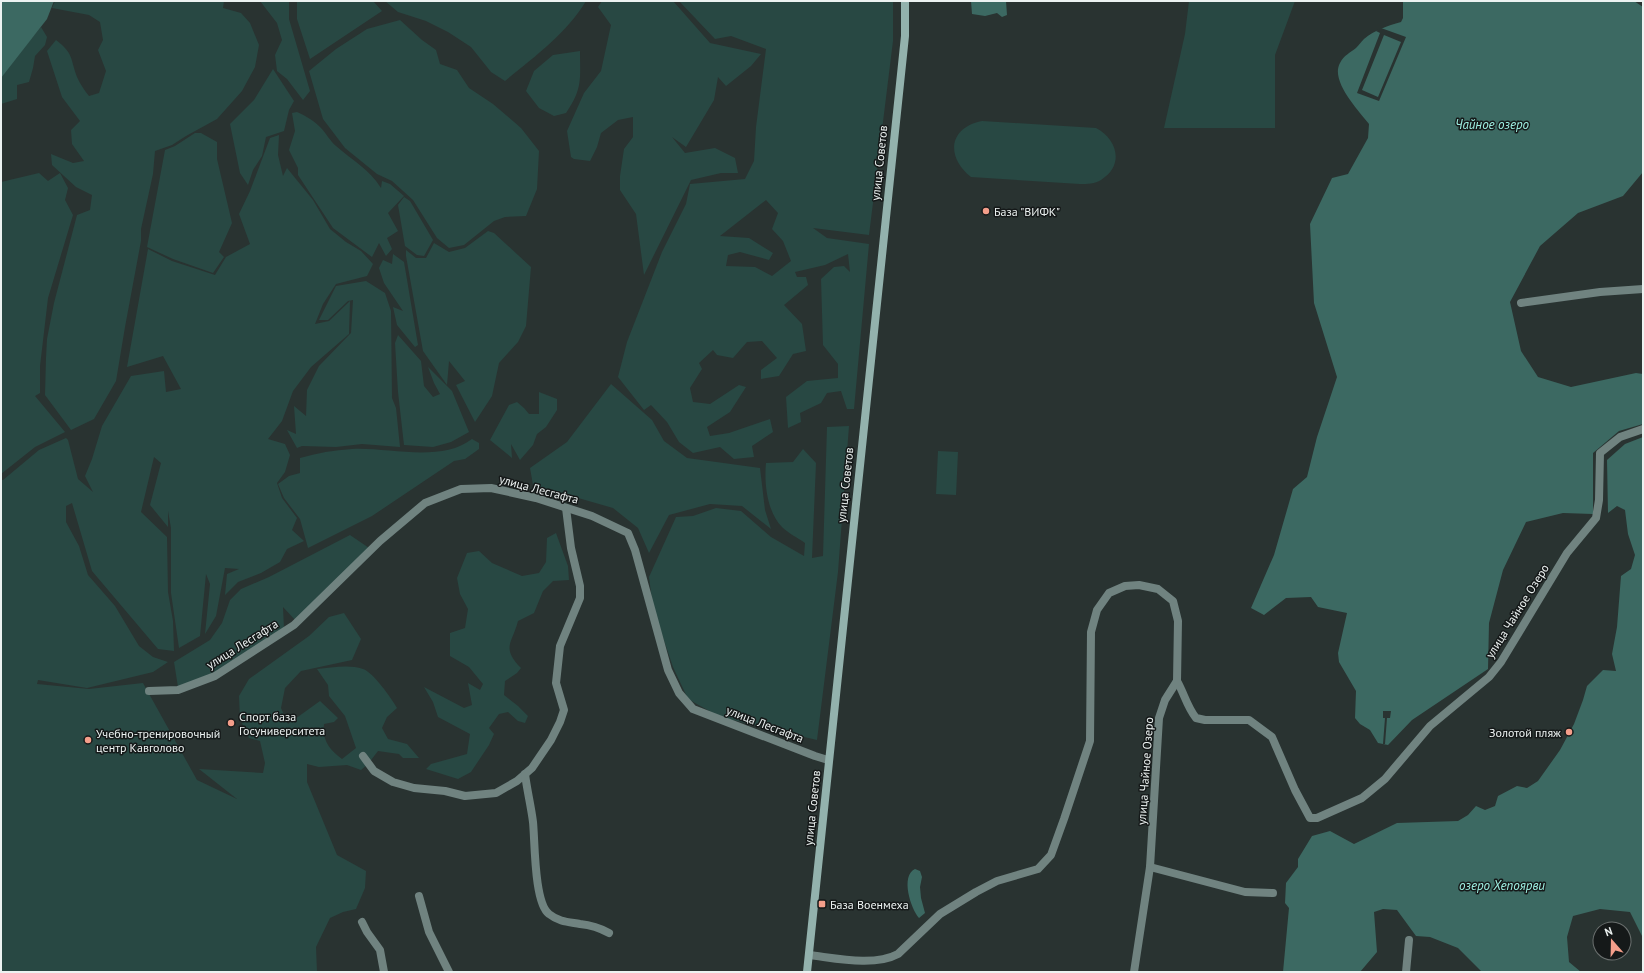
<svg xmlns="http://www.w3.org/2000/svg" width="1644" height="973" viewBox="0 0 1644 973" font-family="'PT Sans',sans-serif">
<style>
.green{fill:#284843;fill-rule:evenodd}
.water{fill:#3c6962}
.pier{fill:#293331;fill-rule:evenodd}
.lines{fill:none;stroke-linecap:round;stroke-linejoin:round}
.street{stroke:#708380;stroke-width:8}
.secondary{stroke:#93b2ad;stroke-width:8}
.poi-dot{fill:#f49e8a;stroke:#151919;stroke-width:1.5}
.labels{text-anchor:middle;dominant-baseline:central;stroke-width:3;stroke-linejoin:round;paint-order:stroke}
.street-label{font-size:12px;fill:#ecf2f1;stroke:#151919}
.poi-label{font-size:12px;fill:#ecf2f1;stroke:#151919;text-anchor:start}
.water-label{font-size:13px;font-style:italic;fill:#9eefe2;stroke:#151919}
</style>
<rect width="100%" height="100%" fill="#293331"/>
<g class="green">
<path d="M 55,1 L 224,1 L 223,8 L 241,13 L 250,23 L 259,45 L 255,67 L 242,91 L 217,119 L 186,136 L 172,145 L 155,151 L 153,174 L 141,229 L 141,241 L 125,327 L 116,381 L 94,419 L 71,430 L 45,395 L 46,358 L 47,339 L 54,303 L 77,215 L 90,210 L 92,195 L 76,187 L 52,165 L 51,154 L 73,163 L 84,161 L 72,144 L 71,130 L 80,121 L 62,97 L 47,51 L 56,40 C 74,54 70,58 77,77 C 80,84 85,91 89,96 L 99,93 L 106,71 L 98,50 L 103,40 L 100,22 L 89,15 L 52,8 Z"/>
<polygon points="260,1 289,1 289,19 310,91 303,100 287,79 277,71 275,55 282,40 277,23"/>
<polygon points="297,1 373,1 382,11 310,59 297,19"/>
<path d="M 385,1 L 586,1 C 567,33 533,58 505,81 L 491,72 L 471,47 L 448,32 L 426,21 L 398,12 Z"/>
<polygon points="602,1 673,1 710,43 761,54 751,66 726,86 718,77 714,100 686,147 672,137 685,153 715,148 735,158 738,173 721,173 691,180 644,275 636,214 620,190 620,176 624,149 633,137 633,117 618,120 601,133 597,147 590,161 574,159 571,157 567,131 584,93 601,71 611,25 598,7"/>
<path d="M 679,1 L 893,1 L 893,41 L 869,235 L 813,228 L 827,238 L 869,244 L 854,409 L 847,409 L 841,391 L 827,393 L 821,403 L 800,413 L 801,422 L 788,428 L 786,397 L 807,381 L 838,378 L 838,364 L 823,345 L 821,279 L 834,267 L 844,266 L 850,272 L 848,254 L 825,265 L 795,272 L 797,277 L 806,277 L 808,285 L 784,305 L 802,324 L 806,351 L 793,354 L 779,376 L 761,379 L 761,370 L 777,358 L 762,341 L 747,342 L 733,358 L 717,355 L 713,350 L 699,363 L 702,369 L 690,388 L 693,402 L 710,404 L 739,385 L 746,387 L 730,412 L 707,427 L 710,436 L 729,433 L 770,419 L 773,432 L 752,446 L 754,457 L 734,459 L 720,447 L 693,453 L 679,442 L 667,422 L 651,405 L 644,410 L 618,377 L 627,342 L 662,252 L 686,204 L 690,184 L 745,179 L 754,161 L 756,127 L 766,49 L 731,36 L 715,39 ZM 766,200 L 778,213 L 772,229 L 783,241 L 791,261 L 772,276 L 755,267 L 726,266 L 728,255 L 740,252 L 769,260 L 773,253 L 749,238 L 720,236 Z"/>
<polygon points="1189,1 1295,1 1275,55 1275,128 1164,128 1185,34"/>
<polygon points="400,20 422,40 436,50 440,64 457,70 469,88 493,104 521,128 539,151 537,189 526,216 505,217 494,221 464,245 449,248 437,238 413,200 392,181 377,174 345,148 323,119 309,71 336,49 367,29"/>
<polygon points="41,27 47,37 45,45 35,56 33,68 29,82 17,85 17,99 1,104 1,66 20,52"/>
<path d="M 580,51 C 580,79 583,88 566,113 L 554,116 L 539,108 L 526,91 L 534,71 L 553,55 Z"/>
<polygon points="273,69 294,101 289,110 284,131 266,137 262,156 253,170 248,185 240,173 230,124 254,100"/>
<path d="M 297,112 C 306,116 313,120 320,127 C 326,133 330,141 336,146 C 353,161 369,169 381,188 L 382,181 L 390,184 L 404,196 L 388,213 L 398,231 L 387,238 L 392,249 L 386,256 L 379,243 L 372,257 L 333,228 L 298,175 L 298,168 L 289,150 L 295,131 L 292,113 Z"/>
<path d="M 982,121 L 1096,128 C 1117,139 1125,165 1101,180 C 1095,184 1087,184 1080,184 L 971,177 C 946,157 948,128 982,121 Z"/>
<polygon points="195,133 201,133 217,142 217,159 232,223 219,252 224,257 213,273 173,259 147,247 165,150 175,146"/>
<path d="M 279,135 L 278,155 L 283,176 L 287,168 L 313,200 L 330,229 L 346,242 L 361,251 L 373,264 L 367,276 L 336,284 L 323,304 L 315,324 L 329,321 L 350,301 L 349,334 L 311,367 L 293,391 L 282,421 L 268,439 L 285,444 L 290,455 L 285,472 L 277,483 L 282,498 L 297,518 L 292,530 L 304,541 L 287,549 L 280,562 L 261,573 L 238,582 L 225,595 L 227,574 L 239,569 L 225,568 L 216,616 L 205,634 L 210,584 L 206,574 L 200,636 L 179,648 L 171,593 L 171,528 L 168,511 L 168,527 L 150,505 L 161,463 L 154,457 L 141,512 L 167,537 L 168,592 L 173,621 L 174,651 L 158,649 L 92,571 L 72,503 L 66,506 L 66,522 L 79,546 L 88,575 L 115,606 L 139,646 L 153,657 L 168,662 L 153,672 L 87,688 L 38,680 L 37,684 L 89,689 L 143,683 L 197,780 L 237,799 L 199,769 L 263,773 L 265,763 L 260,741 L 249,738 L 240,719 L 239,696 L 249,679 L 309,636 L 329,617 L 344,613 L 361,639 L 352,660 L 301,671 L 285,688 L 281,708 L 288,724 L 320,701 L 338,718 L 334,722 L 324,724 C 322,740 329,749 342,759 L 356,748 L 345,716 L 329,696 L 328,685 L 317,669 C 331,668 348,664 363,669 C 373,672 392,699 397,708 L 387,717 L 382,728 L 388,739 L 407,744 L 419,758 L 403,758 L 399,754 L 378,751 L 368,764 L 361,770 L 347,765 L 319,767 L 307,764 L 307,782 L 337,855 L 366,871 L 365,888 L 356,909 L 343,912 L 330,918 L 316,947 L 317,972 L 1,972 L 1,480 L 3,480 L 39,450 L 66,438 L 68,440 L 78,479 L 93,492 L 85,476 L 92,459 L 102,426 L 131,376 L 164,371 L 166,392 L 181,389 L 163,356 L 127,367 L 148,249 L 172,261 L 215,275 L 226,257 L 250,244 L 239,214 L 250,191 L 270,138 Z"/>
<polygon points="39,173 48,181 60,173 68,188 65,200 73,215 48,298 40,366 40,393 35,396 65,432 35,447 1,474 1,182"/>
<polygon points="404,197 410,201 433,240 424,256 417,255 405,246 398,205"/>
<polygon points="488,231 494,233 531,267 526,326 518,342 499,363 492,396 475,422 456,385 465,381 449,361 447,385 423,351 406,256 406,250 416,258 426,258 434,243 449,252 465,248"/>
<polygon points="393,254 404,262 418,345 415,347 397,325 393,307 403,311 384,283 379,268 383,260 392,264"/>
<polygon points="366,281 385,293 391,311 392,398 396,408 400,447 362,444 336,447 302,446 297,448 287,430 296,434 294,406 306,416 307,390 319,366 351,333 353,300 348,301 328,320 319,320 336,286"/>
<polygon points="398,335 421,361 424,386 433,397 440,394 434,383 428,367 452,391 469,432 451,442 433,447 404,445 398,392 395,343"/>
<polygon points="611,384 652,420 664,441 687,458 760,468 765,510 771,529 742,506 710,504 669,515 649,553 638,528 613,508 533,485 530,468 567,442"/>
<polygon points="539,392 557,399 557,410 546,427 537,434 533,445 520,460 511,444 512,458 490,440 509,405 517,402 524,408 529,414 539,414"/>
<path d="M 849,426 L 838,572 L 817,740 L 720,717 L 688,699 L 673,667 L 653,608 L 649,577 L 676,517 L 693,516 L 716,508 L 741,511 L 771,537 L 804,556 L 805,543 C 798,538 788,533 782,527 C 767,512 764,483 766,463 L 793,462 L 803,449 L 816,463 L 812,558 L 823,556 L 827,427 Z"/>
<path d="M 472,439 L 479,443 L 479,449 L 465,459 L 454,461 L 372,516 L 308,548 L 300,519 L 284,498 L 278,484 L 289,476 L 300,473 L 300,458 C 317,453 334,450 352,449 C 388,447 441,463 472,439 Z"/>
<polygon points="938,451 958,452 956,495 936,494"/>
<path d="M 556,533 L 568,566 L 569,580 L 553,581 L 543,591 L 534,613 L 518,621 C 512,644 501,647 521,668 L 517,673 L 505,681 L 504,695 L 518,706 L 528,716 L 525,723 L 518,721 L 508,712 L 499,714 L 489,728 L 494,734 L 489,745 L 471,772 L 458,779 L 426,769 L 431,764 L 467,754 L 470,734 L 438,717 L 433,702 L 424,687 L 464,708 L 472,705 L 468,683 L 480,690 L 483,684 L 469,667 L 450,656 L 450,633 L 465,628 L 468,609 L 460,594 L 457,578 L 467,553 L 479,551 L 492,563 L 522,576 L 539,573 L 546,562 L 547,538 Z"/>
<polygon points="350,535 372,550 296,621 283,607 284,629 225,668 178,687 174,662 210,640 222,623 230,600 241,589 269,577"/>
</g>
<g class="water">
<polygon points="1,1 54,1 47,19 1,78"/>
<polygon points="971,1 1006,1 1007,15 1002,17 997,13 985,16 972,14"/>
<path d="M 1403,1 L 1634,1 L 1643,7 L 1643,172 L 1623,196 L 1578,213 L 1540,246 L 1510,302 L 1521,351 L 1538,377 L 1571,387 L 1636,373 L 1643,374 L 1643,424 L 1619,431 L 1593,453 L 1593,514 L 1563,513 L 1526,522 L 1503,570 L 1489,623 L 1488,669 L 1412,720 L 1388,745 L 1378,743 L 1370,730 L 1360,724 L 1355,718 L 1356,691 L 1339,662 L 1338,653 L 1347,613 L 1318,607 L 1311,597 L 1286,598 L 1264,615 L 1251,608 L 1274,555 L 1293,489 L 1307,477 L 1317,437 L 1337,377 L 1314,303 L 1310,224 L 1332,178 L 1348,174 L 1368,138 L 1369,124 C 1358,110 1330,81 1340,63 C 1344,55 1350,53 1356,48 C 1359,45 1361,42 1364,39 C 1375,30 1387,26 1401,22 L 1403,18 Z"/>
<polygon points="1643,437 1643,938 1630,912 1600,909 1573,916 1567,937 1569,962 1581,972 1482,972 1458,948 1430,937 1416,936 1397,910 1383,909 1374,912 1377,952 1360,972 1283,972 1289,908 1285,903 1286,883 1298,867 1298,859 1312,836 1330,831 1354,844 1397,823 1458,821 1468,815 1476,806 1485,810 1495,806 1498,796 1517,786 1527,788 1538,781 1560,750 1574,724 1583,700 1587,686 1603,670 1616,671 1612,654 1617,627 1621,576 1631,569 1635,555 1628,534 1625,510 1617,506 1608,513 1607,460 1625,444"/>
<path d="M 915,869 L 920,871 L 922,877 L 920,887 L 921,898 L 925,913 L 919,918 C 911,909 900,876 915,869 Z"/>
</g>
<g class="pier">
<path d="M 1381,28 L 1406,37 L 1379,101 L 1357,93 L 1380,33 L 1376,31 ZM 1384,35 L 1401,42 L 1378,97 L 1362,90 Z"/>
<polygon points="1383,711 1391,711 1390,718 1387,718 1385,744 1383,744 1385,718 1383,718"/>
</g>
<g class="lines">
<g class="street">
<polyline points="1521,303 1600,292 1643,289"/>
<path d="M 1177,681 C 1184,693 1187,707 1196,718 L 1205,720 L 1249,720 L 1272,737 L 1295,790 L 1310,818 L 1317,818 L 1362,798 L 1385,779 L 1430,726 L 1489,677 L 1501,662 L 1567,553 L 1596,518 L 1599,500 L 1600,453 L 1620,437 L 1643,429"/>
<polyline points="149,691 178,690 215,676 294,625 380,541 425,503 461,489 491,488 536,498 592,516 628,533 635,550 668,670 679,693 693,709 815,756 828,760"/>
<polyline points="363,756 374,771 393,782 414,788 445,791 465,796 496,793 517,781 532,768 551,740 560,722 564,710 556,683 560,646 580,598 580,586 571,548 566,508"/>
<path d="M 525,774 C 527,790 531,806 533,822 C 535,841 534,903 549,914 C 559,922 569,922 580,924 C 590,925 600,928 609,933"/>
<polyline points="1150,867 1245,892 1273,893"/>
<polyline points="419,896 429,932 449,972"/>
<polyline points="362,922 367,932 380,950 384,972"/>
<path d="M 809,955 C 835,958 874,967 898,954 L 940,914 L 976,892 L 997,881 L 1038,869 L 1051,855 L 1064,819 L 1090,741 L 1091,632 L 1097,610 L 1109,593 L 1125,586 L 1139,585 L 1158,589 L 1173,601 L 1178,621 L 1177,681 L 1165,700 L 1159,718 L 1150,867 L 1134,972"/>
<polyline points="1406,972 1409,940"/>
</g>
<polyline class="secondary" points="807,972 905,36 905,1"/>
</g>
<g class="poi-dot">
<circle cx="986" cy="211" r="4"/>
<circle cx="231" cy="723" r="4"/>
<circle cx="1569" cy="732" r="4"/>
<circle cx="88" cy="740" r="4"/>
<rect x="818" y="900" width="8" height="8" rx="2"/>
</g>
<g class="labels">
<g class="street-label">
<text transform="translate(879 163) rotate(-84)">улица Советов</text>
<text transform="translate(845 485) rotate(-84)">улица Советов</text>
<text transform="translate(539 489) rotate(15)">улица Лесгафта</text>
<text transform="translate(1517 611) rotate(-58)">улица Чайное Озеро</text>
<text transform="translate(242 644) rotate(-32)">улица Лесгафта</text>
<text transform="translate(765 724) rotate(21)">улица Лесгафта</text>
<text transform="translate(1145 771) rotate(-86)">улица Чайное Озеро</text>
<text transform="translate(812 808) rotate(-84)">улица Советов</text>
</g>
<g class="poi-label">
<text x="994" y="211">База "ВИФК"</text>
<text x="239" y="716">Спорт база<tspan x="239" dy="14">Госуниверситета</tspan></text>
<text x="1561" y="732" text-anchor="end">Золотой пляж</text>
<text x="96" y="733">Учебно-тренировочный<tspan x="96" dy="14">центр Кавголово</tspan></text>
<text x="830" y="904">База Военмеха</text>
</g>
<g class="water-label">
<text x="1492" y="124">Чайное озеро</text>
<text x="1502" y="885">озеро Хепоярви</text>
</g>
</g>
<rect width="1644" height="973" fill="none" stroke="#ecf2f1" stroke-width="4"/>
<g transform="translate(1612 941) rotate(340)"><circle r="19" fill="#151919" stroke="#6b706f"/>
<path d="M0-3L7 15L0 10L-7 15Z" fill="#f49e8a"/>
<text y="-6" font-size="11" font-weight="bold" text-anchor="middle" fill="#ecf2f1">N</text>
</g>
</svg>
